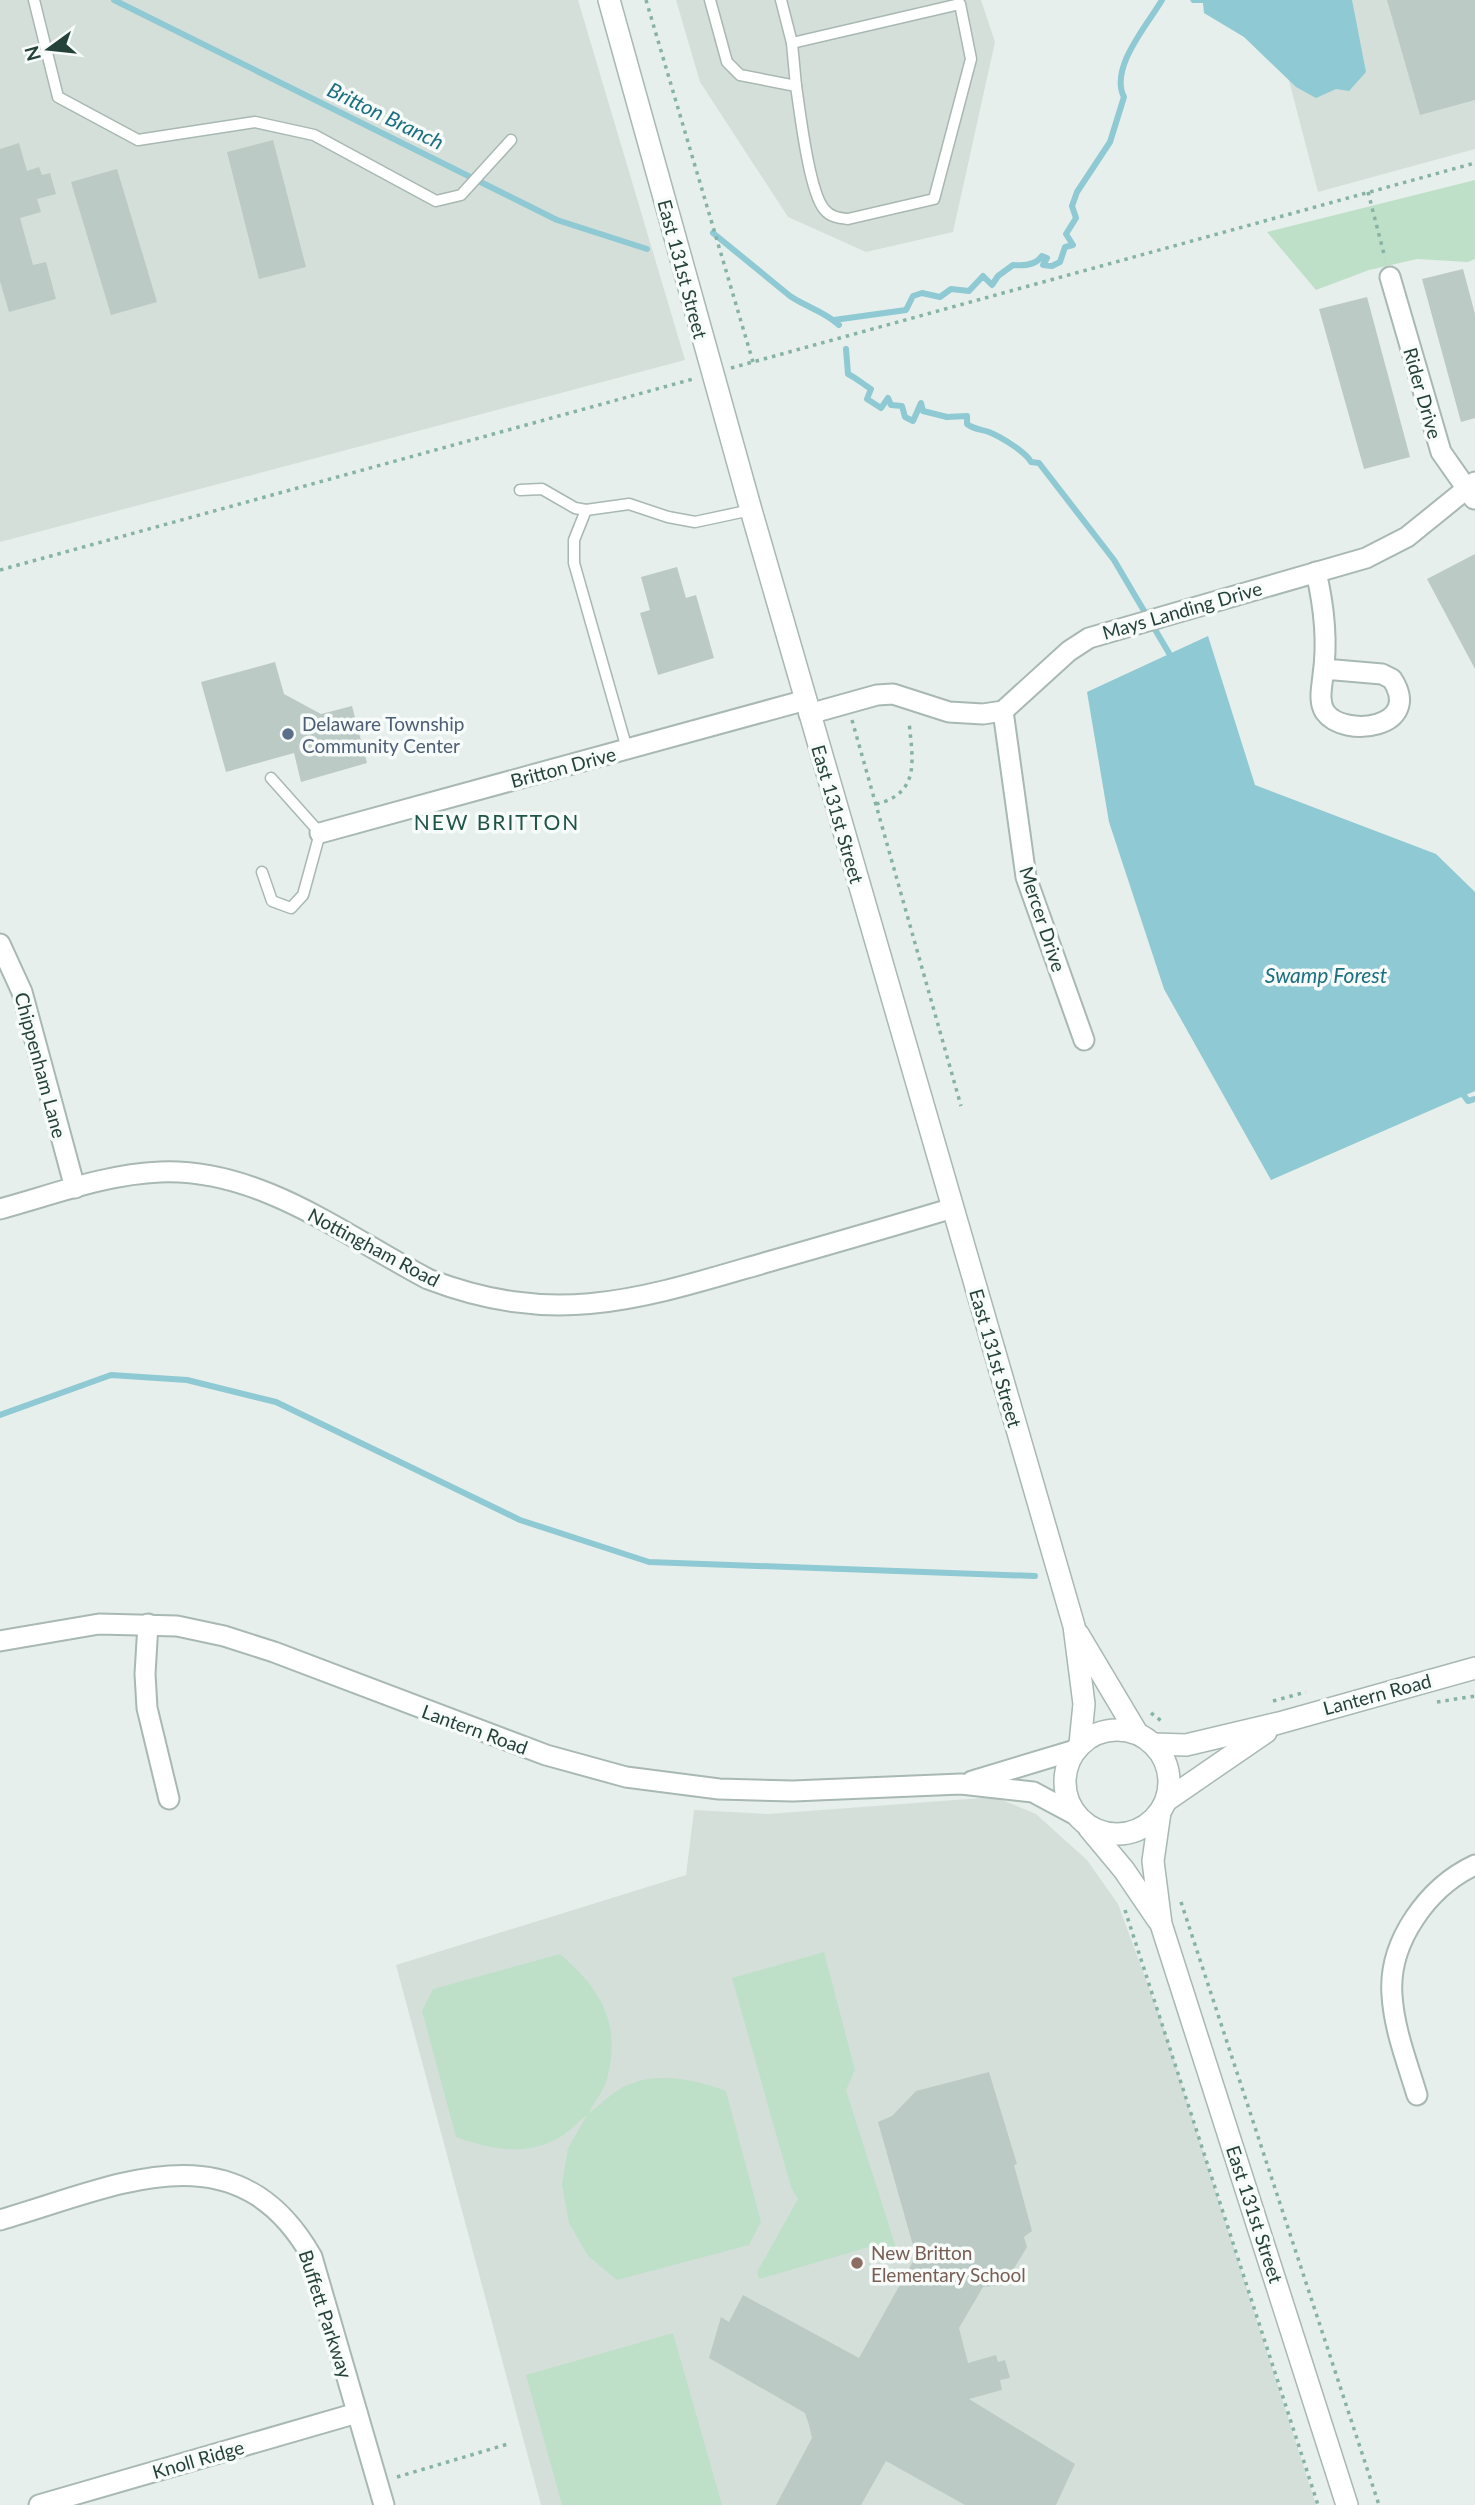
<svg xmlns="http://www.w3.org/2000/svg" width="1475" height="2505" viewBox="0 0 1475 2505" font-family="Lato,sans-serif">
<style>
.built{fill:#d4dfda}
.green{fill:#bfe0c8}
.water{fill:#8ec9d4}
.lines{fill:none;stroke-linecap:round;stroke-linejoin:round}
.stream{stroke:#8ec9d4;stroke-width:6}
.building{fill:#bbcac4}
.service-casing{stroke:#a8b8b2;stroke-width:13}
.minor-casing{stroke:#a8b8b2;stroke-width:23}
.tertiary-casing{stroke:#a8b8b2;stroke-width:24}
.path{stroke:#86b3a5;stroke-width:3.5;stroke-dasharray:3.5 5;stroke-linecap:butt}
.service{stroke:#fff;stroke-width:10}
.minor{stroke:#fff;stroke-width:19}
.tertiary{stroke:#fff;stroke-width:21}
.service-dot{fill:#5c6f8a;stroke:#f7fbf9;stroke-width:2.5}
.education-dot{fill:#8d6e63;stroke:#f7fbf9;stroke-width:2.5}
.labels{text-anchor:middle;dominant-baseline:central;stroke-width:7;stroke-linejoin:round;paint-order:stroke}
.street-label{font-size:19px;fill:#24423a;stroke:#f7fbf9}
.service-label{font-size:19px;fill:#4e5e75;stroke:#f7fbf9;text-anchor:start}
.education-label{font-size:19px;fill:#785e54;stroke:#f7fbf9;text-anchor:start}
.water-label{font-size:21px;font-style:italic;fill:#1c6f80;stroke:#f7fbf9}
.neighbourhood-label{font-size:21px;letter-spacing:2px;fill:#1f5548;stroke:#f7fbf9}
</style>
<rect width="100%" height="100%" fill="#e6efeb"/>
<g class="built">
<polygon points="0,0 578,0 685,360 0,542"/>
<polygon points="676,0 981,0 995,42 953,232 866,252 788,217 700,82"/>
<polygon points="1268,0 1475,0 1475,149 1318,192"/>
<polygon points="995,1797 1036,1814 1087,1860 1118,1904 1161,2020 1316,2505 541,2505 396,1965 686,1875 694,1810 768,1814"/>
</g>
<g class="green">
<polygon points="1475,180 1475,259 1468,262 1417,259 1369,270 1316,290 1267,232"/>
<polygon points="824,1952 855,2070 846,2090 899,2257 876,2245 759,2279 757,2272 798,2199 791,2187 732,1978"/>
<path d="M 560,1954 C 601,1989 622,2024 607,2079 C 604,2091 594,2102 589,2113 C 598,2107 606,2098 615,2092 C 649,2069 690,2078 726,2091 L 761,2222 L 749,2245 L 617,2280 L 588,2256 L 569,2223 L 562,2185 L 568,2148 L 587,2115 C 579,2121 571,2130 562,2136 C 528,2157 491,2150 456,2137 L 422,2011 L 433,1989 Z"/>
<polygon points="673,2333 722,2505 562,2505 526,2375"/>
</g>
<g class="water">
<polygon points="1190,0 1352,0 1366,72 1349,91 1336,89 1316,98 1296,87 1244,37 1204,13 1203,3 1192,3"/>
<polygon points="1208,636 1255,785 1436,854 1475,892 1475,1091 1271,1180 1164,989 1109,822 1087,692"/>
</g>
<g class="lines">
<g class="stream">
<polyline points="114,0 557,220 647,249"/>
<path d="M 713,233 L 790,296 C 806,307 824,311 839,325"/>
<path d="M 834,320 L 906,310 L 913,296 L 922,293 L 940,297 L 951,289 L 969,291 L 983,276 L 992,285 L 998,276 L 1013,265 C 1023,266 1036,265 1042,256 L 1047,258 L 1043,265 L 1052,266 L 1060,262 L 1065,247 L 1073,245 L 1066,234 L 1076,218 L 1072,206 L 1077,192 L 1110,142 L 1124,97 C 1109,68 1148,24 1162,0"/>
<path d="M 846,349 L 848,374 C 856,378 863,384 871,389 L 867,399 L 881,408 L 888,398 L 891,405 L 902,406 L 905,417 L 913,421 L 921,403 L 923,411 L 947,417 L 967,416 L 967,424 C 975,430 981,429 989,432 C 1001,437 1026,452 1031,462 L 1039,463 L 1114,560 L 1173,660"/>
<polyline points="1460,1090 1468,1101 1475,1099"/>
<polyline points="0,1415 111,1375 187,1380 276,1402 520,1520 649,1562 1035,1576"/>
</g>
</g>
<g class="building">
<polygon points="1387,0 1475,0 1475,100 1420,115"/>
<polygon points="273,140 306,267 259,279 227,152"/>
<polygon points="19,143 27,171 39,167 42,175 50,173 56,194 37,199 41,212 20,218 33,265 46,262 56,299 9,312 0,281 0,149"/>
<polygon points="117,169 157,302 111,315 71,182"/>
<polygon points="1463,269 1475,314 1475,418 1461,422 1422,279"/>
<polygon points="1367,297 1410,457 1364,469 1319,309"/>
<polygon points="1475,554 1475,669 1427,579"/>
<polygon points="677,567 686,598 696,595 714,658 658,675 640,613 650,610 641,577"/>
<polygon points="275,662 284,694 321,714 352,706 367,763 301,782 294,753 226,772 201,682"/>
<polygon points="989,2072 1017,2164 1014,2165 1032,2231 1024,2237 1027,2247 1004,2285 983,2287 959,2328 968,2363 996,2355 998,2362 1005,2360 1010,2378 1000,2380 1002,2390 969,2399 1075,2464 1056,2505 965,2505 886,2461 861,2505 776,2505 812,2438 809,2425 805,2413 709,2358 721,2317 729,2322 743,2295 859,2358 916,2256 878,2122 892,2116 916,2091"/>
</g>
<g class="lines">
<defs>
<g id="service">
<polyline points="34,0 58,97 138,140 255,122 314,135 436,201 461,195 511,140"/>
<path d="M 710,0 L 727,62 L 740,75 L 796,86 C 800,112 809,191 824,209 C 830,217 839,218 848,219 L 934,199 L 971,59 L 960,4 L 792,43"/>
<polyline points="781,0 792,43 796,86"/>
<polyline points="520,490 542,489 575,508 586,510 629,504 668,517 695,522 751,510"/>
<polyline points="586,510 574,540 574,563 627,749"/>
<polyline points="262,872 272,901 291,908 303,895 320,833 271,778"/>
</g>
<g id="minor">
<polyline points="1390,277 1441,452 1474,499"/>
<path d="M 1316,572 C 1324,606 1328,640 1323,675 C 1322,687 1318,701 1325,712 C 1344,739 1424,728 1392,679 L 1382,674 L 1324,669"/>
<polyline points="1003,711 1026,877 1084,1040"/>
<polyline points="809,714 877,695 893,694 949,712 983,714 1003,711 1069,651 1089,638 1366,558 1407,537 1475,482"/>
<polyline points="320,833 806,700"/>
<polyline points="0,944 22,992 75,1188"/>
<path d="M 0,1209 C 52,1195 106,1174 160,1172 C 260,1168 344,1235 428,1279 C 556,1328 640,1299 764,1263 C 827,1245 890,1227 953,1208"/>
<polyline points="148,1624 145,1674 147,1708 169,1799"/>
<polyline points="0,1641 99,1624 177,1626 224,1636 274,1652 546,1755 626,1777 719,1789 793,1791 961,1784 1033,1792 1076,1815"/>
<polyline points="972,1781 1075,1750"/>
<path d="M 1417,2095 C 1407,2062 1394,2029 1392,1995 C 1388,1942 1428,1887 1475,1865"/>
<path d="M 0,2220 C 115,2187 236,2123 312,2257 L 384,2505"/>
<polyline points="39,2505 357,2413"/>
</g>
<g id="tertiary">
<polyline points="609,0 751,510 1074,1626 1084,1704 1080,1744"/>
<polyline points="1078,1634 1137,1733"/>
<circle cx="1117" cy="1782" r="52"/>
<polyline points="1153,1744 1186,1745 1279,1723 1475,1668"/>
<polyline points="1167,1800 1266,1732"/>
<polyline points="1160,1812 1153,1861 1161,1924 1347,2505"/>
<polyline points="1089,1828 1124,1870 1158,1920"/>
</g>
</defs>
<use href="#service" class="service-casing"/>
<use href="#minor" class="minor-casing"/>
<use href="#tertiary" class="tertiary-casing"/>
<g class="path">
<polyline points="646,0 753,362"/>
<polyline points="1368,192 1385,258"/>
<polyline points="731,368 1475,163"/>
<polyline points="0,570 693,379"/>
<polyline points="852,720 961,1106"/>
<path d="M 876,804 C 922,793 912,758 909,721"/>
<polyline points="1273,1701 1306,1692"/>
<polyline points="1437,1702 1475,1696"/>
<polyline points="1151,1713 1164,1723"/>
<polyline points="1181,1902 1379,2505"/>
<polyline points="1125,1910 1318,2505"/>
<polyline points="397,2477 508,2444"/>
</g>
<use href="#service" class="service"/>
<use href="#minor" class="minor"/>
<use href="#tertiary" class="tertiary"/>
</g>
<circle class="service-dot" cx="288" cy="734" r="7"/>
<circle class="education-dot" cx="857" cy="2263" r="7"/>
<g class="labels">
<g class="street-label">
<text transform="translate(683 269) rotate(75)">East 131st Street</text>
<text transform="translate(1423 393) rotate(74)">Rider Drive</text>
<text transform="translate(1182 610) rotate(-16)">Mays Landing Drive</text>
<text transform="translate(563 767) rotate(-15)">Britton Drive</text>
<text transform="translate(838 814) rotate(74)">East 131st Street</text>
<text transform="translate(1043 919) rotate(72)">Mercer Drive</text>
<text transform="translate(41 1065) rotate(75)">Chippenham Lane</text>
<text transform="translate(374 1247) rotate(28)">Nottingham Road</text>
<text transform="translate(996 1358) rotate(74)">East 131st Street</text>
<text transform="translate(1377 1694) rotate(-15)">Lantern Road</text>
<text transform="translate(475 1729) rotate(20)">Lantern Road</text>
<text transform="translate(1255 2214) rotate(72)">East 131st Street</text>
<text transform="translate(326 2314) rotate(72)">Buffett Parkway</text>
<text transform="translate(198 2459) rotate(-16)">Knoll Ridge</text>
</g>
<g class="service-label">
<text x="302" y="723">Delaware Township<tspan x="302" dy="22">Community Center</tspan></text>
</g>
<g class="education-label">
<text x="871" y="2252">New Britton<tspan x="871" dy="22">Elementary School</tspan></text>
</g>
<g class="water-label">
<text transform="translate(386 115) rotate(26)">Britton Branch</text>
<text x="1326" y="974">Swamp Forest</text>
</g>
<g class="neighbourhood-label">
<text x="497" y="821">NEW BRITTON</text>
</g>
</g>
<g transform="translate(49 49) rotate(255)" stroke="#f7fbf9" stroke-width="5" paint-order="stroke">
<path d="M0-5L12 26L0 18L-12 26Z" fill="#24423a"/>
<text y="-10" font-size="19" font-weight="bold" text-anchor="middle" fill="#24423a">N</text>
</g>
</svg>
